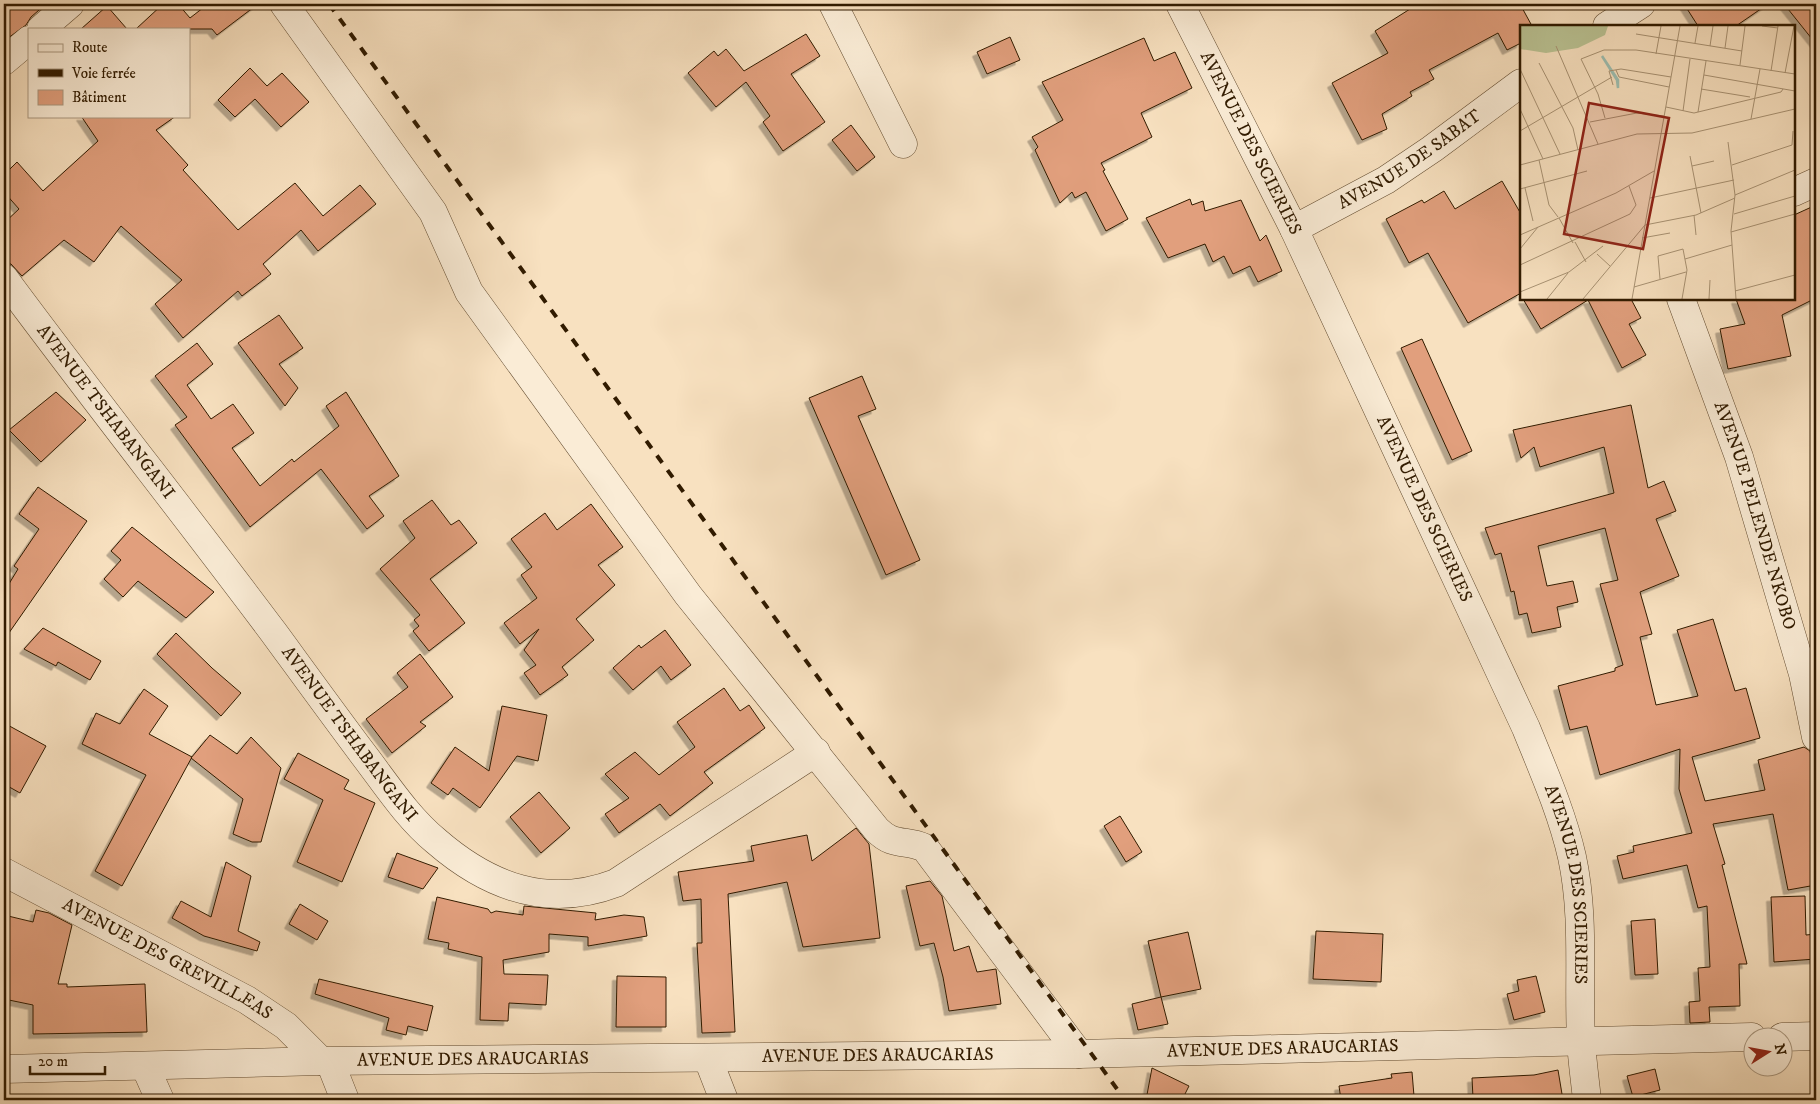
<svg xmlns="http://www.w3.org/2000/svg" width="1820" height="1104" viewBox="0 0 1820 1104" font-family="'IM FELL DW Pica',serif">
<style>
.building{fill:#e19f7d;stroke:#311b00;filter:url(#shadow)}
.lines{fill:none;stroke-linecap:round;stroke-linejoin:round}
.minor-casing{stroke:#634c30;stroke-width:29}
.tertiary-casing{stroke:#634c30;stroke-width:29}
.minor{stroke:#faecd6;stroke-width:28}
.tertiary{stroke:#faecd6;stroke-width:28}
.rail{stroke:#311b00;stroke-width:4;stroke-dasharray:9 9;stroke-linecap:butt}
.labels{text-anchor:middle;dominant-baseline:central;stroke-width:4.5;stroke-linejoin:round;paint-order:stroke}
.street-label{font-size:18px;fill:#311b00;stroke:#faecd6}
.inset-river{fill:none;stroke:#9dbeb1;stroke-width:2.5}
.inset-road{fill:none;stroke:#a89273;stroke-width:1}
.view{fill:#8f2418;fill-opacity:0.15;stroke:#8f2418;stroke-width:2.5}
.inset-edge{fill:none;stroke:#311b00;stroke-width:2.5}
</style>
<defs>
<filter id="shadow"><feDropShadow dx="-4.5" dy="4.5" stdDeviation="0" flood-color="#0004"/></filter>
</defs>
<rect width="100%" height="100%" fill="#f8e1c0"/>
<filter id="stains"><feTurbulence type="fractalNoise" baseFrequency=".004" numOctaves="4"/><feColorMatrix values="0 0 0 0 .2 0 0 0 0 .09 0 0 0 0 .02 0 0 0 .5 -.17"/></filter>
<radialGradient id="worn" r=".72"><stop offset=".6" stop-color="#630" stop-opacity="0"/><stop offset="1" stop-color="#630" stop-opacity=".3"/></radialGradient>
<g class="building">
<polygon points="4,4 46,4 31,17 26,25 4,41"/>
<polygon points="163,4 178,4 190,18 208,4 258,4 217,35 212,29 136,29"/>
<polygon points="1418,4 1520,4 1532,26 1521,26 1521,43 1507,50 1498,33 1429,70 1434,79 1410,92 1412,96 1382,114 1387,129 1362,140 1332,83 1388,53 1375,31"/>
<polygon points="1684,4 1768,4 1736,26 1698,26"/>
<polygon points="1784,4 1816,4 1816,44"/>
<polygon points="107,6 127,29 81,29"/>
<polygon points="806,34 820,56 791,74 825,122 783,151 763,122 770,116 746,82 716,107 688,73 714,51 718,56 726,49 744,71"/>
<polygon points="1010,37 1020,60 987,74 977,52"/>
<polygon points="1144,38 1154,61 1175,52 1192,88 1141,113 1152,137 1101,163 1105,170 1103,171 1128,219 1106,231 1086,192 1075,198 1072,192 1060,203 1035,150 1038,147 1032,137 1063,120 1042,82"/>
<polygon points="250,68 267,86 282,73 309,102 281,127 255,99 235,117 218,100"/>
<polygon points="81,116 176,116 156,130 188,165 183,170 238,230 295,183 323,216 360,185 376,204 318,251 301,230 263,264 271,274 242,296 238,291 183,338 155,304 182,280 121,226 94,262 64,240 22,276 11,264 4,263 4,223 19,209 4,192 4,175 17,162 43,191 98,141"/>
<polygon points="851,125 875,157 857,171 832,140"/>
<polygon points="1502,181 1521,214 1521,293 1468,323 1428,253 1409,263 1386,219 1422,200 1424,203 1444,191 1455,209"/>
<polygon points="1190,199 1192,205 1203,201 1205,211 1241,200 1260,241 1266,235 1282,271 1258,282 1250,266 1233,274 1224,256 1213,262 1205,244 1168,258 1146,218"/>
<polygon points="1816,205 1816,298 1782,315 1791,356 1728,369 1720,329 1745,324 1736,299 1794,299 1794,215"/>
<polygon points="1523,299 1631,299 1641,318 1629,324 1646,355 1622,368 1588,300 1541,329"/>
<polygon points="279,315 303,348 279,364 298,388 285,406 238,343"/>
<polygon points="1422,339 1472,451 1452,460 1401,348"/>
<polygon points="197,343 213,364 187,385 211,419 233,404 254,433 232,448 260,486 292,459 294,462 339,426 326,406 346,392 399,476 369,496 384,516 367,529 321,469 250,527 175,425 187,417 155,376"/>
<polygon points="862,376 876,409 858,416 920,560 886,575 809,398"/>
<polygon points="56,392 86,420 41,462 9,430"/>
<polygon points="1631,405 1648,488 1664,481 1676,511 1656,519 1679,576 1640,592 1652,634 1640,637 1656,705 1698,696 1677,630 1713,619 1735,691 1746,688 1760,738 1692,757 1705,801 1765,790 1758,760 1804,747 1810,751 1816,776 1816,885 1788,890 1773,814 1713,824 1725,864 1722,865 1747,964 1739,964 1740,1006 1709,1007 1710,1022 1690,1023 1689,1002 1700,1001 1698,968 1710,967 1707,906 1698,908 1687,865 1623,879 1617,856 1634,852 1633,846 1692,833 1679,789 1680,749 1600,775 1587,726 1570,730 1558,686 1615,671 1615,668 1623,665 1600,584 1618,580 1605,528 1538,546 1547,586 1573,581 1578,602 1557,607 1561,627 1532,633 1527,613 1519,615 1514,591 1511,592 1501,553 1495,555 1485,528 1614,493 1604,447 1540,467 1534,447 1521,458 1513,430"/>
<polygon points="38,487 87,521 4,640 4,592 18,569 14,566 39,529 19,514"/>
<polygon points="432,500 451,525 459,520 477,543 430,579 465,623 429,651 413,631 419,626 414,620 420,615 380,569 415,538 403,521"/>
<polygon points="591,504 623,547 598,565 615,585 576,619 594,640 562,667 568,675 540,695 524,673 536,665 524,650 539,629 520,644 504,623 537,598 521,575 532,567 511,539 545,513 557,530"/>
<polygon points="132,527 214,592 186,618 138,581 123,597 104,579 121,560 111,551"/>
<polygon points="43,628 101,661 90,680 58,662 56,666 24,649"/>
<polygon points="665,630 691,665 671,680 661,666 633,690 613,668 639,645 641,648"/>
<polygon points="176,633 212,668 241,693 221,716 157,654"/>
<polygon points="420,654 453,697 420,722 426,726 392,753 366,719 408,687 397,673"/>
<polygon points="724,688 740,711 749,705 765,728 704,772 713,783 670,816 660,804 619,833 605,814 629,798 605,774 635,752 659,775 695,747 677,722"/>
<polygon points="144,689 168,706 149,734 192,757 122,886 95,871 146,775 82,744 96,713 120,724"/>
<polygon points="502,706 547,715 538,761 517,756 480,808 453,788 448,795 431,783 455,747 489,771"/>
<polygon points="4,723 46,746 20,793 4,784"/>
<polygon points="210,735 237,754 251,737 281,768 261,842 252,842 233,834 243,799 191,758"/>
<polygon points="298,753 349,780 344,789 375,803 342,882 297,862 323,800 284,779"/>
<polygon points="539,792 570,828 541,853 510,817"/>
<polygon points="1120,816 1142,852 1126,862 1104,826"/>
<polygon points="856,828 869,844 880,938 803,947 787,882 728,894 735,1032 702,1033 697,943 702,943 701,899 683,901 678,872 754,861 751,846 807,835 812,861"/>
<polygon points="397,853 438,868 423,889 388,877"/>
<polygon points="226,862 251,876 238,931 260,942 257,951 204,936 172,918 181,901 211,917"/>
<polygon points="930,881 942,896 954,951 969,946 977,972 996,969 1001,1004 949,1011 943,977 934,943 920,946 906,886"/>
<polygon points="1805,896 1806,935 1816,934 1816,959 1774,962 1771,897"/>
<polygon points="437,897 488,909 491,913 496,911 523,915 524,906 596,913 595,920 624,915 644,917 647,936 588,946 588,937 549,934 549,952 503,960 504,974 548,975 546,1005 509,1003 508,1021 480,1020 482,957 448,949 449,943 428,939"/>
<polygon points="300,904 328,921 317,940 289,924"/>
<polygon points="36,910 49,913 72,925 58,984 67,984 67,987 145,984 147,1032 33,1034 33,1005 4,999 4,915 33,922"/>
<polygon points="1655,919 1658,974 1635,975 1631,921"/>
<polygon points="1316,931 1383,934 1381,982 1313,979"/>
<polygon points="1188,932 1201,989 1161,997 1148,941"/>
<polygon points="617,976 666,977 666,1027 616,1027"/>
<polygon points="1536,976 1545,1012 1514,1020 1507,994 1519,991 1517,980"/>
<polygon points="319,979 433,1006 427,1031 408,1026 406,1035 386,1030 389,1018 315,994"/>
<polygon points="1161,997 1168,1024 1138,1030 1132,1004"/>
<polygon points="1152,1068 1189,1086 1182,1100 1146,1100"/>
<polygon points="1655,1069 1660,1090 1633,1097 1627,1076"/>
<polygon points="1558,1070 1563,1100 1516,1100 1515,1095 1473,1098 1472,1078 1534,1075"/>
<polygon points="1412,1072 1414,1096 1393,1098 1394,1100 1341,1100 1339,1086 1392,1078 1391,1074"/>
</g>
<g class="lines">
<defs>
<g id="minor">
<path d="M 284,4 L 433,212 L 469,292 L 688,595 L 877,830 C 894,847 905,839 925,848 L 1079,1054"/>
<polyline points="833,4 903,144"/>
<polyline points="1607,26 1641,4"/>
<polyline points="41,29 70,4"/>
<polyline points="4,61 29,40"/>
<polyline points="1794,192 1816,182"/>
<path id="s1" d="M 1294,229 L 1386,180 L 1432,149 L 1521,83"/>
<path id="s2" d="M 4,278 C 92,397 185,514 274,633 C 304,674 333,714 363,754 C 386,784 407,817 436,841 C 489,887 548,909 616,883 L 816,752"/>
<path id="s3" d="M 1681,299 L 1739,457 L 1803,674 L 1816,737"/>
<path id="s4" d="M 4,872 L 247,1000 L 286,1026 L 321,1061"/>
<polyline points="708,1059 724,1100"/>
<polyline points="330,1062 345,1100"/>
<polyline points="145,1066 160,1100"/>
</g>
<g id="tertiary">
<path id="s5" d="M 1180,4 L 1294,229 L 1526,728 C 1543,770 1562,813 1572,857 C 1585,917 1578,979 1581,1040 C 1582,1060 1585,1080 1587,1100"/>
<polyline points="1782,1037 1816,1036"/>
<path id="s6" d="M 4,1069 L 321,1061 L 1079,1054 L 1752,1037"/>
</g>
</defs>
<use href="#minor" class="minor-casing"/>
<use href="#tertiary" class="tertiary-casing"/>
<use href="#minor" class="minor"/>
<use href="#tertiary" class="tertiary"/>
<polyline class="rail" points="329,4 1125,1100"/>
</g>
<g class="labels">
<g class="street-label">
<text stroke="none"><textPath href="#s5" startOffset="156">AVENUE DES SCIERIES</textPath></text>
<text stroke="none"><textPath href="#s1" startOffset="135">AVENUE DE SABAT</textPath></text>
<text stroke="none"><textPath href="#s2" startOffset="168">AVENUE TSHABANGANI</textPath></text>
<text stroke="none"><textPath href="#s5" startOffset="561">AVENUE DES SCIERIES</textPath></text>
<text stroke="none"><textPath href="#s3" startOffset="229">AVENUE PELENDE NKOBO</textPath></text>
<text stroke="none"><textPath href="#s2" startOffset="572">AVENUE TSHABANGANI</textPath></text>
<text stroke="none"><textPath href="#s5" startOffset="966">AVENUE DES SCIERIES</textPath></text>
<text stroke="none"><textPath href="#s4" startOffset="185">AVENUE DES GREVILLEAS</textPath></text>
<text stroke="none"><textPath href="#s6" startOffset="1279">AVENUE DES ARAUCARIAS</textPath></text>
<text stroke="none"><textPath href="#s6" startOffset="874">AVENUE DES ARAUCARIAS</textPath></text>
<text stroke="none"><textPath href="#s6" startOffset="469">AVENUE DES ARAUCARIAS</textPath></text>
</g>
</g>
<g transform="translate(1520 25)">
<rect width="275" height="275" fill="#f8e1c0"/>
<path d="M 0,1 L 88,1 L 85,10 L 58,23 L 26,28 L 0,24 Z" fill="#bac394"/>
<path class="inset-river" d="M 82,31 L 98,55 L 98,63 L 97,55 Z"/>
<path class="inset-road" d="M 242,1 L 258,3M 116,9 L 222,26M 175,18 L 178,1M 36,21 L 78,119M 190,21 L 193,1M 205,23 L 208,1M 136,29 L 141,1M 19,38 L 53,103 L 58,125M 220,40 L 225,1M 0,44 L 40,129M 96,45 L 99,52 L 149,62M 251,46 L 258,1M 265,48 L 274,1M 184,50 L 275,66M 93,60 L 89,46 L 101,44 L 151,52M 181,64 L 230,72M 146,82 L 174,88 L 261,67 L 263,64M 0,84 L 23,134M 163,86 L 170,34M 178,87 L 186,36M 85,93 L 78,69 L 61,34 L 84,25 L 116,25 L 275,49M 231,94 L 240,44M 70,97 L 117,88 L 144,91M 0,106 L 92,52M 208,117 L 215,170 L 211,206 L 216,274M 170,131 L 181,188M 19,135 L 29,180 L 38,192M 0,140 L 117,109 L 172,108 L 275,84M 212,140 L 272,120 L 273,106M 172,141 L 194,136M 5,163 L 13,196M 0,164 L 67,146M 215,170 L 275,145M 130,173 L 214,155M 214,189 L 275,171M 174,190 L 176,210M 39,193 L 53,218M 125,200 L 176,190 L 215,173M 211,207 L 275,189M 0,210 L 96,168 L 134,146M 122,213 L 150,208M 55,217 L 66,237M 0,224 L 18,202M 77,229 L 90,241M 165,234 L 212,220M 0,240 L 110,189 L 116,180 L 109,161M 140,254 L 138,231 L 163,224 L 167,245 L 162,274M 114,262 L 166,247M 215,266 L 275,250M 0,267 L 49,247 L 83,221M 27,274 L 48,248M 63,274 L 125,200M 112,274 L 160,1M 189,274 L 190,255"/>
<path class="view" d="M 69,78 L 149,93 L 123,224 L 44,209 Z"/>
<rect width="275" height="275" class="inset-edge"/>
</g>
<rect width="1820" height="1104" fill="none" stroke="#f8e1c0" stroke-width="20"/>
<rect x="5" y="5" width="1810" height="1094" fill="none" stroke="#311b00" stroke-width="2.5"/>
<rect x="10" y="10" width="1800" height="1084" fill="none" stroke="#311b00"/>
<rect x="28" y="28" width="162" height="90" fill="#faecd6" stroke="#aa9880"/>
<rect x="38" y="44" width="25" height="8" fill="#faecd6" stroke="#aa9880"/>
<text x="72" y="52" font-size="15" fill="#311b00">Route</text>
<rect x="38" y="69" width="25" height="8" fill="#311b00" stroke="#aa9880"/>
<text x="72" y="78" font-size="15" fill="#311b00">Voie ferrée</text>
<rect x="38" y="90" width="25" height="15" fill="#e19f7d" stroke="#aa9880"/>
<text x="72" y="102" font-size="15" fill="#311b00">Bâtiment</text>
<g transform="translate(1768 1052) rotate(79)"><circle r="24" fill="#faecd6" stroke="#aa9880"/>
<path d="M0-4L9 19L0 12L-9 19Z" fill="#8f2418"/>
<text y="-8" font-size="14" font-weight="bold" text-anchor="middle" fill="#311b00">N</text>
</g>
<path d="M30 1066v8h75v-8" fill="none" stroke="#311b00" stroke-width="2.5"/>
<text x="38" y="1066" font-size="15" fill="#311b00" stroke="#faecd6" stroke-width="4" paint-order="stroke">20 m</text>
<rect width="100%" height="100%" filter="url(#stains)"/>
<rect width="100%" height="100%" fill="url(#worn)"/>
</svg>
